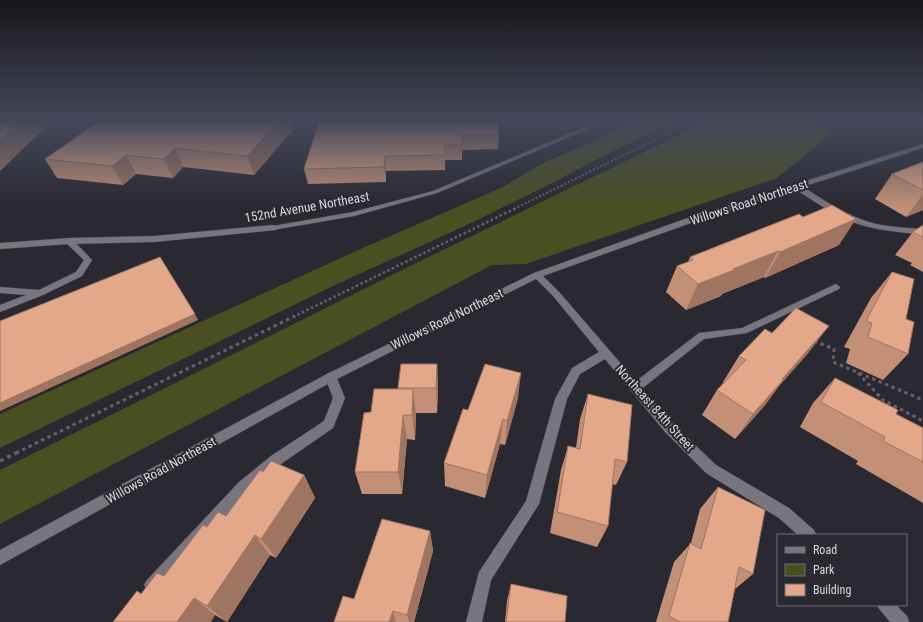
<svg xmlns="http://www.w3.org/2000/svg" width="923" height="622" viewBox="0 0 923 622" font-family="'Roboto Condensed',sans-serif">
<style>
.green{fill:#494f20}
.lines{fill:none;stroke-linecap:round;stroke-linejoin:round}
.service-casing{stroke:#47454b;stroke-width:1}
.minor-casing{stroke:#47454b;stroke-width:1}
.tertiary-casing{stroke:#47454b;stroke-width:1}
.path-far3{stroke:#636169;stroke-width:2;stroke-dasharray:2 2;stroke-linecap:butt}
.path-far2{stroke:#636169;stroke-width:2.5;stroke-dasharray:2.5 2.5;stroke-linecap:butt}
.path-far1{stroke:#636169;stroke-width:3;stroke-dasharray:3.5 3.5;stroke-linecap:butt}
.path{stroke:#636169;stroke-width:3.5;stroke-dasharray:4 4;stroke-linecap:butt}
.service{fill:#78757f;fill-rule:evenodd}
.minor{fill:#78757f;fill-rule:evenodd}
.tertiary{fill:#78757f;fill-rule:evenodd}
.wall{fill:#c39077}
.shaded-wall{fill:#9f7561}
.building{fill:#e3a78a;stroke:#9f7561}
.labels{text-anchor:middle;dominant-baseline:central;stroke-width:4;stroke-linejoin:round;paint-order:stroke}
.street-label{font-size:13px;fill:#dad9de;stroke:#2a2831}
</style>
<rect width="100%" height="100%" fill="#2a2831"/>
<g class="green">
<polygon points="637,122 675,122 623,146 550,184 465,226 337,284 0,448 0,414 356,251 503,187 541,164"/>
<polygon points="706,122 808,122 832,133 777,178 526,264 492,265 0,524 0,470 406,268"/>
</g>
<g class="lines">
<defs>
<g id="service">
<polygon points="597,122 605,122 437,193 354,216 273,230 269,228 273,226 353,212 433,191"/>
<polygon points="66,239 72,239 92,260 82,276 43,295 0,312 0,305 26,295 0,293 0,287 39,290 76,272 84,260 66,243 65,241"/>
<polygon points="836,284 840,287 839,289 747,333 704,339 639,391 635,392 631,391 630,388 631,385 699,333 742,328"/>
</g>
<g id="minor">
<path d="M 793,184 L 799,184 C 823,200 848,217 876,224 C 892,227 907,228 923,229 L 923,235 C 901,232 880,231 858,224 C 835,216 814,201 793,188 Z"/>
<polygon points="273,225 276,226 277,228 276,230 154,242 69,244 0,249 0,243 69,238 154,236"/>
<polygon points="537,272 540,273 560,293 673,424 716,465 789,508 814,530 816,535 798,535 779,518 706,473 665,432 605,359 580,374 567,399 539,504 491,580 482,622 466,622 479,572 526,501 555,399 572,368 599,352 554,297 532,275 534,273"/>
<polygon points="331,372 335,374 345,398 333,428 281,464 249,490 157,590 152,593 147,590 144,585 147,580 239,482 271,456 324,421 333,398 325,377 327,374"/>
<polygon points="877,605 896,605 907,616 909,622 890,622 880,610"/>
</g>
<polygon id="tertiary" points="923,144 923,148 688,224 540,277 335,380 0,565 0,550 327,374 534,273 682,220"/>
</defs>
<use href="#service" class="service-casing"/>
<use href="#minor" class="minor-casing"/>
<use href="#tertiary" class="tertiary-casing"/>
<polyline class="path-far3" points="514,209 691,122"/>
<polyline class="path-far2" points="293,317 516,208"/>
<g class="path-far1">
<polyline points="814,341 834,349 833,362 923,400"/>
<polyline points="858,373 883,400 923,421"/>
<polyline points="16,453 295,316"/>
</g>
<polyline class="path" points="0,461 18,452"/>
<use href="#service" class="service"/>
<use href="#minor" class="minor"/>
<use href="#tertiary" class="tertiary"/>
</g>
<g class="wall">
<polygon points="98,122 292,122 294,128 254,175 183,167 173,178 136,174 123,185 57,178 45,159"/>
<polygon points="319,122 499,135 498,149 462,150 462,160 445,160 445,170 386,171 386,182 308,184 304,169"/>
<polygon points="923,162 923,210 906,217 875,199 892,174"/>
<polygon points="923,225 923,272 910,265 912,263 895,255 913,232"/>
<polygon points="839,245 765,278 764,277 722,294 721,296 686,310 666,292 677,266 688,262 690,257"/>
<polygon points="892,272 906,319 908,354 883,380 846,363 850,349 844,347 871,298"/>
<polygon points="809,352 779,386 765,405 735,439 702,415 717,390 724,382 723,382 739,356"/>
<polygon points="437,364 438,390 437,413 416,413 415,440 407,439 402,494 362,494 355,472 371,412 398,389 398,388"/>
<polygon points="835,378 896,414 923,428 923,503 856,464 858,461 800,427 813,403"/>
<polygon points="588,394 627,462 616,485 612,484 608,526 597,547 550,533 561,470 568,446 576,448 580,419"/>
<polygon points="518,398 505,445 500,444 485,498 445,486 444,463 468,410"/>
<polygon points="263,472 304,475 315,498 276,558 270,555 227,622 215,615 141,594 164,576 207,527 226,516"/>
<polygon points="718,487 753,574 735,589 728,622 656,622 674,562 691,543 700,509"/>
<polygon points="430,531 433,551 414,622 334,622 354,599"/>
<polygon points="511,584 565,622 505,622 507,601"/>
</g>
<g class="shaded-wall">
<polygon points="20,122 51,122 0,171 0,140"/>
<polygon points="278,122 292,122 294,128 254,175 247,156"/>
<polygon points="175,148 183,167 173,178 164,159"/>
<polygon points="126,155 136,174 123,185 112,166"/>
<polygon points="385,156 386,171 386,182 384,167"/>
<polygon points="923,194 923,210 906,217"/>
<polygon points="856,219 839,245 765,278 780,252"/>
<polygon points="778,251 764,277 722,294 721,296 686,310 698,284 733,269"/>
<polygon points="195,314 198,320 0,411 0,403"/>
<polygon points="829,326 809,352 779,386 765,405 735,439 753,414 782,379"/>
<polygon points="437,364 438,390 437,413 436,388"/>
<polygon points="521,373 518,398 505,445 507,421"/>
<polygon points="413,389 416,414 415,440 412,415"/>
<polygon points="403,415 407,439 402,494 398,472"/>
<polygon points="503,419 500,444 485,498 487,475"/>
<polygon points="304,475 315,498 276,558 261,539"/>
<polygon points="430,531 433,551 414,622 409,622 407,615"/>
<polygon points="255,535 270,555 227,622 207,606"/>
<polygon points="194,598 215,615 211,622 177,622"/>
<polygon points="393,611 396,622 389,622"/>
</g>
<g class="building">
<polygon points="0,122 20,122 0,140"/>
<polygon points="98,122 278,122 247,156 175,148 164,159 126,155 112,166 45,159"/>
<polygon points="319,122 497,122 499,135 462,136 462,145 444,145 445,155 385,156 384,167 304,169"/>
<polygon points="923,162 923,190 892,174"/>
<polygon points="832,205 856,219 780,252 778,251 733,269 734,270 698,284 677,266 693,260 690,257 799,214 803,217"/>
<polygon points="923,225 923,237 913,232"/>
<polygon points="160,257 195,314 0,403 0,321"/>
<polygon points="892,272 914,279 906,319 914,322 908,354 868,337 872,323 866,321"/>
<polygon points="796,308 829,326 782,379 783,380 753,414 717,390 746,360 739,356 765,329 772,333"/>
<polygon points="401,364 437,364 436,388 398,388"/>
<polygon points="485,364 521,373 507,421 503,419 487,475 444,463 463,409 468,410"/>
<polygon points="835,378 898,410 896,414 923,428 923,462 883,441 885,437 821,402"/>
<polygon points="374,389 413,389 412,415 403,415 398,472 355,472 364,413 371,412"/>
<polygon points="588,394 632,405 627,462 615,459 608,526 557,512 568,446 580,449"/>
<polygon points="271,461 304,475 261,539 255,535 207,606 194,598 177,622 113,622 137,591 141,594 157,573 164,576 203,525 207,527 218,512 226,516 260,470 263,472"/>
<polygon points="718,487 765,510 753,574 739,567 728,622 680,622 669,616 690,543 701,549"/>
<polygon points="382,519 430,531 407,615 393,611 389,622 334,622 343,596 354,599"/>
<polygon points="511,584 567,596 565,622 506,622"/>
</g>
<linearGradient id="sky" x2="0" y2="1"><stop stop-color="#17161b"/><stop offset="0.58" stop-color="#44485a"/><stop offset="1" stop-color="#44485a" stop-opacity="0"/></linearGradient>
<rect width="923" height="209" fill="url(#sky)"/>
<g class="labels">
<g class="street-label">
<text transform="translate(749 202) rotate(-18)">Willows Road Northeast</text>
<text transform="translate(307 207) rotate(-10)">152nd Avenue Northeast</text>
<text transform="translate(447 319) rotate(-26)">Willows Road Northeast</text>
<text transform="translate(655 408) rotate(48)">Northeast 84th Street</text>
<text transform="translate(161 470) rotate(-29)">Willows Road Northeast</text>
</g>
</g>
<rect x="777" y="534" width="130" height="72" fill="#2a2831" stroke="#706f76"/>
<rect x="785" y="547" width="20" height="6" fill="#78757f" stroke="#706f76"/>
<text x="813" y="554" font-size="12" fill="#dad9de">Road</text>
<rect x="785" y="564" width="20" height="12" fill="#494f20" stroke="#706f76"/>
<text x="813" y="574" font-size="12" fill="#dad9de">Park</text>
<rect x="785" y="584" width="20" height="12" fill="#e3a78a" stroke="#706f76"/>
<text x="813" y="594" font-size="12" fill="#dad9de">Building</text>
</svg>
